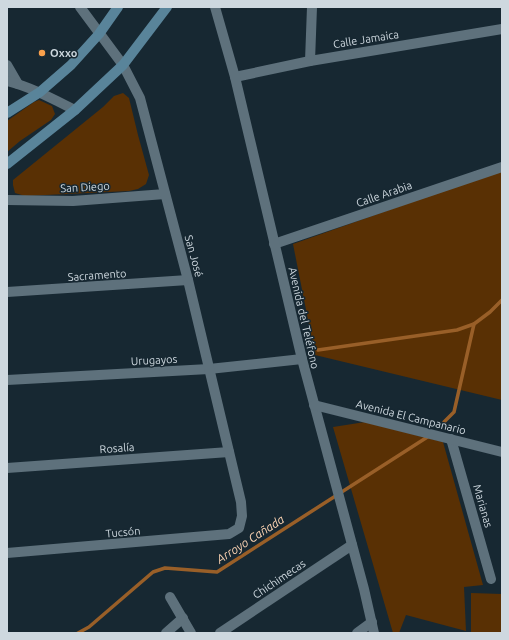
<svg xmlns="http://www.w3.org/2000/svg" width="509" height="640" viewBox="0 0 509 640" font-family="Ubuntu,sans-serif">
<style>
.green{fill:#593004}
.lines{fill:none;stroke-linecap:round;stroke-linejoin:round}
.stream{stroke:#995f28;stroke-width:3.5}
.minor{stroke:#5e717c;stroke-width:10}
.tertiary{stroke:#5e717c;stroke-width:10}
.secondary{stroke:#59849a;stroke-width:10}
.poi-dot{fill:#f9a04c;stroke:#172832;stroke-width:1.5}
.labels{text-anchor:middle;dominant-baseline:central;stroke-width:3;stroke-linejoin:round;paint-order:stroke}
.street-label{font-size:11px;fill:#ced8df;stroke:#172832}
.poi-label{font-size:11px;font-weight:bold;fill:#ced8df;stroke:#172832;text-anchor:start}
.water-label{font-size:12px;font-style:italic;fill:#fed5b4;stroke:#172832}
</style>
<rect width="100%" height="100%" fill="#172832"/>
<g class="green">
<polygon points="123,93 129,98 138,135 149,175 146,184 138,189 129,191 25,196 15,193 13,185 13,180 103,107 114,96"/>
<polygon points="39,100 52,106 55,114 51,120 20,141 7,152 7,121 34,102"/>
<polygon points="502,170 502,400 315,355 293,244"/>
<polygon points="365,422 443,442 483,585 464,587 466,631 406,615 399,633 393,633 333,427"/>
<polygon points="471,593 502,594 502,633 471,633"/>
</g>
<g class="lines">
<g class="stream">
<polyline points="318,350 457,330 474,324 490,312 502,300"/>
<polyline points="444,422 454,412 474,324"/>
<polyline points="78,633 89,627 153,572 165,568 217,572 429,436"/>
</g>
<g class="minor">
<polyline points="310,61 312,7"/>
<polyline points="7,65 18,84"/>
<polyline points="235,77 310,61 502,29"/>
<path d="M 7,81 C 31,87 53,99 75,110"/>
<polyline points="7,200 73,201 165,194"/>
<polyline points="274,244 502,167"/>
<polyline points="7,292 188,280"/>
<polyline points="7,380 209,369 302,359"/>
<polyline points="451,439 491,579"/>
<polyline points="7,468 229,452"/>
<polyline points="7,553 229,534 239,528 242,516 241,502 188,280 140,98 123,65 80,7"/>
<polyline points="170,597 191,633"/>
<polyline points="166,633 183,618"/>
<polyline points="220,633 352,545"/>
<polyline points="357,633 372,622"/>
</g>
<g class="tertiary">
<polyline points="215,7 235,77 302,359 364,589 374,633"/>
<polyline points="314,405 502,452"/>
</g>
<g class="secondary">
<polyline points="7,113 40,92 71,65 99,34 118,7"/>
<polyline points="7,164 75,110 123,65 167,7"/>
</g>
</g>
<circle class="poi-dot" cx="42" cy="53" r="4"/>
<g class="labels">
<g class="street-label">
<text transform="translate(366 39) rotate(-9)">Calle Jamaica</text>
<text transform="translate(85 187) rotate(-3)">San Diego</text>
<text transform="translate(384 194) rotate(-19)">Calle Arabia</text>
<text transform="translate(194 256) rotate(75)">San José</text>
<text transform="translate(97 275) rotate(-4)">Sacramento</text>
<text transform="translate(304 318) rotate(77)">Avenida del Teléfono</text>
<text transform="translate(154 360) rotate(-3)">Urugayos</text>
<text transform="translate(411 417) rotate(14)">Avenida El Campanario</text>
<text transform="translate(117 448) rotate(-4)">Rosalía</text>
<text transform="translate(483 506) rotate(74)">Marianas</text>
<text transform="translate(123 532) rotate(-5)">Tucsón</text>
<text transform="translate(279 579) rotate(-34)">Chichimecas</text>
</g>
<g class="poi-label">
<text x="50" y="53">Oxxo</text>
</g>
<g class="water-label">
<text transform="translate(250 539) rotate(-33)">Arroyo Cañada</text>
</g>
</g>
<rect width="509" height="640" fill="none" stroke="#ced8df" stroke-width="16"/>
</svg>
